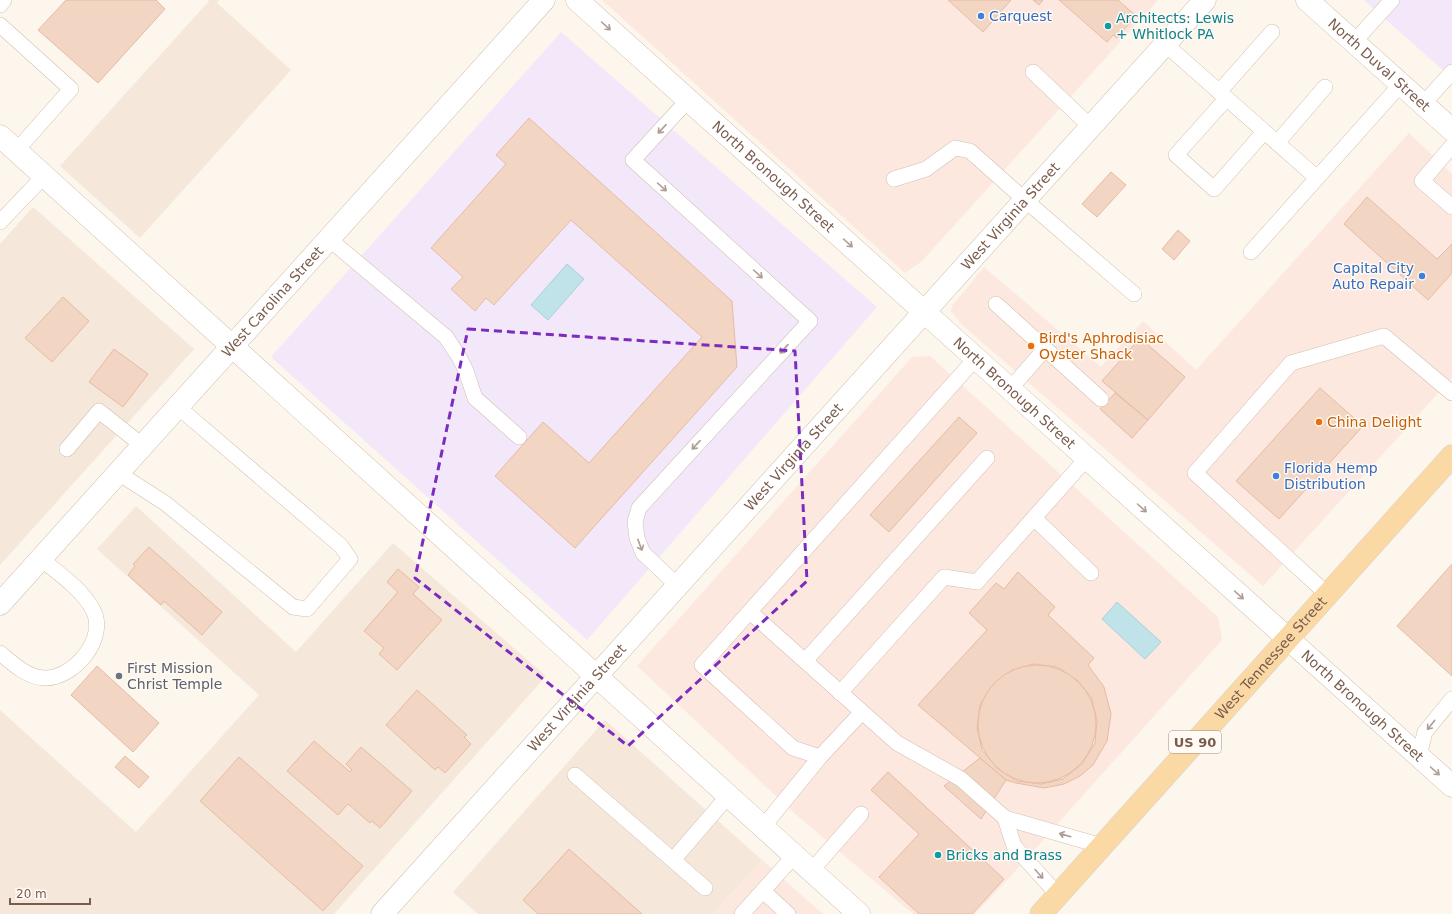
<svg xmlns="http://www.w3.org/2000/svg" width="1452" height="914" viewBox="0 0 1452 914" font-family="'DejaVu Sans',sans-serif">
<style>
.residential{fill:#f5e8da}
.commercial{fill:#fde8e0}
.education{fill:#f3e8fa}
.water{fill:#bfe3e8;stroke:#a5d3da}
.building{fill:#f3d5c3;stroke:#e6bba3;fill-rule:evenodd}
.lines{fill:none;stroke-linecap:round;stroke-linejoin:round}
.lane-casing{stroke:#d1beb0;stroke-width:16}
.street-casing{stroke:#d1beb0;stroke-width:23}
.secondary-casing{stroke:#d6c0b0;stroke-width:23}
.primary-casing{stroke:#dad1cd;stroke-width:23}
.lane{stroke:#fff;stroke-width:15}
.street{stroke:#fff;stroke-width:22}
.secondary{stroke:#fff;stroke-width:22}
.primary{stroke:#fbd9a5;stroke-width:22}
.oneway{stroke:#af9d94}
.marked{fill:none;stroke:#7b2cbf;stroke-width:3;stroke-dasharray:8 5;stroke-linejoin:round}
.shop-dot{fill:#3f7fe0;stroke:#fffaf3;stroke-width:1.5}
.culture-dot{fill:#0f9aa8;stroke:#fffaf3;stroke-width:1.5}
.food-dot{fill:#e8710a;stroke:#fffaf3;stroke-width:1.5}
.worship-dot{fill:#6b7280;stroke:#fffaf3;stroke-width:1.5}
.labels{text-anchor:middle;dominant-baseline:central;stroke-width:3;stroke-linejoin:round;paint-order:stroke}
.shield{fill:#fffaf3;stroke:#a28b7f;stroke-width:1}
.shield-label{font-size:13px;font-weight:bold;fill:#7a5c4d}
.shop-label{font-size:14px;fill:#366cbe;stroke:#fffaf3;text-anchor:start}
.culture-label{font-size:14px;fill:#0d838f;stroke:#fffaf3;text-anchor:start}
.street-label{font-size:14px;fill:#7a5c4d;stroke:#fffaf3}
.food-label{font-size:14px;fill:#c56008;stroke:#fffaf3;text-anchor:start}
.worship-label{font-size:14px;fill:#5b616d;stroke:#fffaf3;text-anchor:start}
</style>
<rect width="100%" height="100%" fill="#fdf6ec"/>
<g class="residential">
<polygon points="208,0 219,0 217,3 291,70 140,238 60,166 209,1"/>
<polygon points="33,207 194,349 0,565 0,244"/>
<polygon points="136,506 296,652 393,543 546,676 334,914 0,914 0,710 136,832 259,695 97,549"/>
<polygon points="605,720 762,860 713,914 478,914 453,892"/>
</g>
<g class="commercial">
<polygon points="602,0 1158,0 922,261 905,273"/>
<polygon points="1409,133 1452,174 1452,378 1263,586 962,325 951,311 952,306 984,267 1101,367 1143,321 1196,370"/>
<polygon points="930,356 1218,617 1222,640 1010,877 975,914 913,914 794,813 637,666 912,357"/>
<polygon points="762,860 823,914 713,914"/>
</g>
<g class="education">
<polygon points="1364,0 1452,0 1452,64 1445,72"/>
<polygon points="561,32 877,307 587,640 271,357"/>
</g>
<g class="water">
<polygon points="567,264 584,279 548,320 531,305"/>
<polygon points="1117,602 1161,642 1145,659 1102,619"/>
</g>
<g class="building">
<polygon points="66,0 156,0 165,9 98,83 38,30"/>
<polygon points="948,0 1011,0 983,32"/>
<polygon points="1033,0 1043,0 1039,5"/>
<polygon points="1059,0 1118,0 1136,16 1117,38 1113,35 1107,42"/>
<polygon points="529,118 732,301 737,367 575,548 495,476 543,422 589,463 702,337 571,220 494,305 486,298 475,311 451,289 463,277 431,248 506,164 496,155"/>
<polygon points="1111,172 1126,185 1097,217 1082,204"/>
<polygon points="1367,197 1437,259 1452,244 1452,273 1428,300 1344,224"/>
<polygon points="1178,230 1190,241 1174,260 1162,249"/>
<polygon points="63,297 89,321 52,362 25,338"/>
<polygon points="1140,338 1185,377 1148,420 1102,381"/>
<polygon points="114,349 148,374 123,407 89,382"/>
<polygon points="1320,388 1363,426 1279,519 1236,481"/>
<polygon points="1115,393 1148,420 1132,438 1100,409"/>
<polygon points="959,417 977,433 889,532 870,515"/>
<polygon points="149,547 222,612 202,635 164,601 161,605 128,575 135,566 133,564"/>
<polygon points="1452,564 1452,676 1397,626"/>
<polygon points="398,569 419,587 413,594 442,620 397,670 379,654 384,648 364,631 398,592 387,582"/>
<path d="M 1018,572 L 1055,607 L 1048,615 L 1094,658 L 1088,665 L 1104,687 L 1111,714 L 1107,741 L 1093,765 L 1080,776 L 1064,784 L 1044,788 L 1016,783 L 1006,780 L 918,705 L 987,630 L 969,613 L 996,583 L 1004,589 ZM 1034,664 L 1057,667 L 1077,680 L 1091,697 L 1097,720 L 1095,743 L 1082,764 L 1063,779 L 1041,784 L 1017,781 L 998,769 L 982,750 L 977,728 L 980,705 L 992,686 L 1012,670 Z"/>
<circle cx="1037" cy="724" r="59"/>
<polygon points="97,666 159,723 133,752 71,695"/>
<polygon points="417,690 467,735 464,737 471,744 445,773 438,767 435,770 386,725"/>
<polygon points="314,741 350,772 352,770 346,764 361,747 412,791 380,828 372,821 370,823 348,804 338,815 287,771"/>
<polygon points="125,756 149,777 139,788 115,767"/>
<polygon points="239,757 363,866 323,911 200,801"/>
<polygon points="980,758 1006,780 981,819 944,786"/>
<polygon points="888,772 1004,879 972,914 919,914 879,877 919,834 871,790"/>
<polygon points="569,849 642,914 538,914 523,900"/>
</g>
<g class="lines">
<defs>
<g id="lane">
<polyline points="0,5 4,0"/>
<polyline points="0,25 71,89 16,151"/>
<polyline points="1354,42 1392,0"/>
<polyline points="1165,44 1317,178"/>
<polyline points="1033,72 1091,127"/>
<polyline points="1219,92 1272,32"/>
<polyline points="1226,99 1176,155 1214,189 1264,132"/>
<polyline points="1423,104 1452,72"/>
<polyline points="1277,143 1325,87"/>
<polyline points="1452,146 1422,181 1452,207"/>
<polyline points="894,179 926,169 955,148 970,151 1025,200 1134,294"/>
<polyline points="0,222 44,176"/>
<polyline points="329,239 446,337 459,357 466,371 475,398 519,437"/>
<polyline points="1251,252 1401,84"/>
<polyline points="996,304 1101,399"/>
<polyline points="1010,389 1045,349"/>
<polyline points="67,449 99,411 143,446"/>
<polyline points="118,473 165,503 293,607 307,609 350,559 341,546 178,407"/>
<polyline points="1034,518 1091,573"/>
<polyline points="678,586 643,553 637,538 635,522 639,508 810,321 633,160 688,100"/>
<polyline points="1327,594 1195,473 1291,363 1384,336 1452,393"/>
<polyline points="750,612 897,743 961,779 1005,818 1102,846"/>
<path d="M 0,653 C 13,664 27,677 44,678 C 74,679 108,638 93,610 C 83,590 58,573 41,559"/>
<polyline points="805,661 987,458"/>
<polyline points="840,693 944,577 977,582 1087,458"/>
<polyline points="1419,756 1425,732 1452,699"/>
<polyline points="820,757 793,748 702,665 976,358"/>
<polyline points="575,775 705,888"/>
<polyline points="1005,818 1014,846 1058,895"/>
<polyline points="763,827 820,757 862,712"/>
<polyline points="673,860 728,796"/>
<polyline points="811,871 861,814"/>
<polyline points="763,891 788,914"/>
<polyline points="742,914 794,856"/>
</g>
<g id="street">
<path id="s1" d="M 0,604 L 544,0"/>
<path id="s2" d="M 382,914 L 1205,0"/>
</g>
<g id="secondary">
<path id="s3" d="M 577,0 L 1452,786"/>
<path id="s4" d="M 1307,0 L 1452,130"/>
<polyline points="0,136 859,914"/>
</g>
<g id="primary">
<path id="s5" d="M 1041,914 L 1452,456"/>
</g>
</defs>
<use href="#lane" class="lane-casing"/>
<use href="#street" class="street-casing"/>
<use href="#secondary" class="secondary-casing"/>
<use href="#primary" class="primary-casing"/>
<use href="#lane" class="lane"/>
<use href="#street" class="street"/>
<use href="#secondary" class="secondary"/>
<use href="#primary" class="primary"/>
</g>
<defs><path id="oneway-shaft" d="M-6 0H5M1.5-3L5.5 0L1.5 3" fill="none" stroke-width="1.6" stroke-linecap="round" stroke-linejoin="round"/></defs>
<g class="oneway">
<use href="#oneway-shaft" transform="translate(606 26) rotate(42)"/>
<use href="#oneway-shaft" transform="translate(662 129) rotate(133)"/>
<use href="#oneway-shaft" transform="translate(662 187) rotate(42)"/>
<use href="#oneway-shaft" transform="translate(848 243) rotate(42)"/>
<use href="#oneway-shaft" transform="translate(758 274) rotate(42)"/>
<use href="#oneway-shaft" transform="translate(784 349) rotate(133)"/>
<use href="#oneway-shaft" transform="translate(696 445) rotate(133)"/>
<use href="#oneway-shaft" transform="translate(1142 508) rotate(42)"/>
<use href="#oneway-shaft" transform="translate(640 545) rotate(69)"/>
<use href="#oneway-shaft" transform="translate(1239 595) rotate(42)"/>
<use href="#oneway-shaft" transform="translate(1431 725) rotate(129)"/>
<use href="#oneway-shaft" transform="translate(1435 771) rotate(42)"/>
<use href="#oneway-shaft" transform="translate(1065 835) rotate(-164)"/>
<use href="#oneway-shaft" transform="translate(1039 874) rotate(48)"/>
</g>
<path class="marked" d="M 468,329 L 795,351 L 807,581 L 628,746 L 415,578 Z"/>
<g class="shop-dot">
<circle cx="981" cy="16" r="4"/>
<circle cx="1422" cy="276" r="4"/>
<circle cx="1276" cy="476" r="4"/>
</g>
<g class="culture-dot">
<circle cx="1108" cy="26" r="4"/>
<circle cx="938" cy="855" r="4"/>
</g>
<g class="food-dot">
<circle cx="1031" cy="346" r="4"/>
<circle cx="1319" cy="422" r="4"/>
</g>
<circle class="worship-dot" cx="119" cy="676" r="4"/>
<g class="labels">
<rect class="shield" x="1169" y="731" width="52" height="22" rx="3"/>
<g class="shield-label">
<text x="1195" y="742">US 90</text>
</g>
<g class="shop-label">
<text x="989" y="16">Carquest</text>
<text x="1414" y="268" text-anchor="end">Capital City<tspan x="1414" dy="16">Auto Repair</tspan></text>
<text x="1284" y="468">Florida Hemp<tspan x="1284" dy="16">Distribution</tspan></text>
</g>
<g class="culture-label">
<text x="1116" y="18">Architects: Lewis<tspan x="1116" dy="16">+ Whitlock PA</tspan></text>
<text x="946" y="855">Bricks and Brass</text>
</g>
<g class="street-label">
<text stroke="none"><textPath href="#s4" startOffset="97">North Duval Street</textPath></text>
<text stroke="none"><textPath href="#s3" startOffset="264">North Bronough Street</textPath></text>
<text stroke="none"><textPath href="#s2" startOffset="939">West Virginia Street</textPath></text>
<text stroke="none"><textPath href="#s1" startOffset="407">West Carolina Street</textPath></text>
<text stroke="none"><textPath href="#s3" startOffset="588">North Bronough Street</textPath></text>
<text stroke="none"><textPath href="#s2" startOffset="615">West Virginia Street</textPath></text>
<text stroke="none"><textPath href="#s5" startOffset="344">West Tennessee Street</textPath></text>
<text stroke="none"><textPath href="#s2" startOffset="291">West Virginia Street</textPath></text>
<text stroke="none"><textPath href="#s3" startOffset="1056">North Bronough Street</textPath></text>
</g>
<g class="food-label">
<text x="1039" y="338">Bird's Aphrodisiac<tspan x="1039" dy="16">Oyster Shack</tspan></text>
<text x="1327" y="422">China Delight</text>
</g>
<g class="worship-label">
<text x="127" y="668">First Mission<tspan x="127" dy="16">Christ Temple</tspan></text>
</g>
</g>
<path d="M10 898v6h80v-6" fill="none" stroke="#7a5c4d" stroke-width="2"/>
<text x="16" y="898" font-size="12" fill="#7a5c4d" stroke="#fffaf3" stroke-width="3" paint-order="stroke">20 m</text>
</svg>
